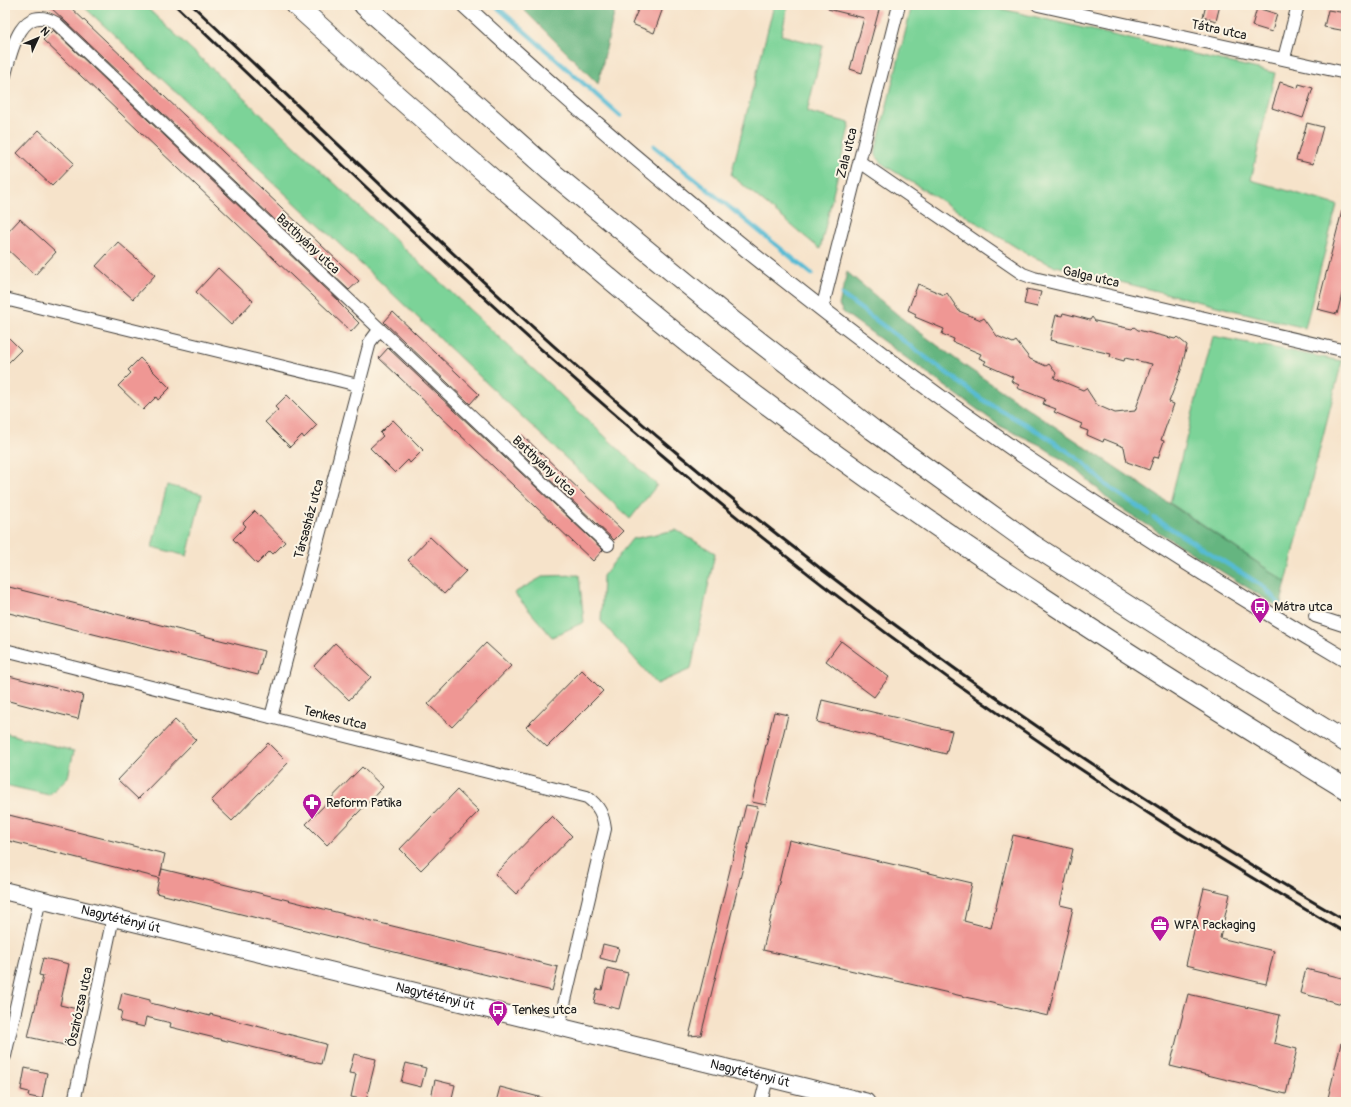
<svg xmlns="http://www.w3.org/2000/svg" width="1351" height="1107" viewBox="0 0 1351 1107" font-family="Pangolin,sans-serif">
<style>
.green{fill:#7cd398;stroke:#4c785a}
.forest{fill:#65b580;stroke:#40684e}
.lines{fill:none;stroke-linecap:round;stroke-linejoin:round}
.stream{stroke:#56bbd4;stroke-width:4.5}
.building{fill:#ef9794}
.minor-casing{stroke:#3d3a36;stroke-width:14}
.tertiary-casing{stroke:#3d3a36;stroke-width:17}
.secondary-casing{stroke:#3d3a36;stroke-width:19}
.trunk-casing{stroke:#3d3a36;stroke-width:22}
.minor{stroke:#fff;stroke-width:12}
.tertiary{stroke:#fff;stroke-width:15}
.secondary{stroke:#fff;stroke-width:17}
.trunk{stroke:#fff;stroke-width:20}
.rail{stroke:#1c1c1c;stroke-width:3}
.labels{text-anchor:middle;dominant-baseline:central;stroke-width:4;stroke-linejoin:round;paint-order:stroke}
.street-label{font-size:13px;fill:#1c1c1c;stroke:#fcf5e5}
.poi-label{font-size:13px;fill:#1c1c1c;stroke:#fcf5e5;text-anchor:start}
</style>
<rect width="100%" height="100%" fill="#fcf5e5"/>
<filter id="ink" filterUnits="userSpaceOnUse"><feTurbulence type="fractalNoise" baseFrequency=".025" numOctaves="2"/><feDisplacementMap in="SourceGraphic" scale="8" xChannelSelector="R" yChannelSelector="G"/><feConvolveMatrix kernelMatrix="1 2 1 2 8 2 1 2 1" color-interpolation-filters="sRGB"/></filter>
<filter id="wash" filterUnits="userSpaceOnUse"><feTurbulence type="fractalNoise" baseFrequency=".012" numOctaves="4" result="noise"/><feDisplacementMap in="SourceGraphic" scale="16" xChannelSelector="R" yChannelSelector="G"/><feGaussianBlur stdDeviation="0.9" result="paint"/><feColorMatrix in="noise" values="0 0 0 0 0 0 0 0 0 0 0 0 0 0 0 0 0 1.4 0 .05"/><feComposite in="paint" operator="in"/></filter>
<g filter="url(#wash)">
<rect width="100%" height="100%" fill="#f6e3ca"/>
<g class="green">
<polygon points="82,5 144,5 657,485 630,519 377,279"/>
<polygon points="774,5 788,5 781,35 823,46 807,112 850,123 820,249 731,175"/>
<polygon points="912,5 985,5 1275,73 1251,180 1337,205 1305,328 1052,265 1027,254 884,165 876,156 876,149"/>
<polygon points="1212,336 1342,361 1286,582 1170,503"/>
<polygon points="167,485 202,494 187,556 152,547"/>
<polygon points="676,530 715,553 691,669 657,684 601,621 603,576 632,539"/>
<polygon points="579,575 584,622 552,637 514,593 544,576"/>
<polygon points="5,733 74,751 68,777 49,795 5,785"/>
</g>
<g class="forest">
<polygon points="519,5 616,5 598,84"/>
<polygon points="847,272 910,325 965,366 1286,582 1280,608 1114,504 1076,469 1040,445 1000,426 843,312 839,305"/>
</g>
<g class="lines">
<g class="stream">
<polyline points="497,7 620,116"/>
<polyline points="654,146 812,274"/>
<polyline points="842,295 983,400 1044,435 1083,462 1106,485 1149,514"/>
<polyline points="1154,518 1264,587 1280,605 1288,610"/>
</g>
</g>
<g id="blocks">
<g class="building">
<polygon points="48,5 68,5 359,281 349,290"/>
<polygon points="640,5 664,5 654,33 632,24"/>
<polygon points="828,5 861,5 879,10 862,73 850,69 864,18 828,9"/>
<polygon points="1206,5 1220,5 1216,21 1203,17"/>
<polygon points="1257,8 1277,14 1272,32 1252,26"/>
<polygon points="1328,10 1346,13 1346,31 1324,27"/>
<polygon points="53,30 339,301 338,302 359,323 351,332 43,40"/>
<polygon points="1280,82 1298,88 1299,84 1313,88 1303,118 1272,108"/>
<polygon points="1307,123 1323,127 1313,164 1296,160"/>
<polygon points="39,130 74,163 52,186 17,153"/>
<polygon points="1342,211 1346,212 1346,278 1337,314 1317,309"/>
<polygon points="20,219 56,252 35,275 5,247 5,235"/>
<polygon points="118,242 155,275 133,299 96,266"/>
<polygon points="218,268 253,301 231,325 196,292"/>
<polygon points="918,284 944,295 947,293 959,311 981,320 984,318 997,336 1013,343 1016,341 1030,359 1046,366 1049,364 1056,373 1054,378 1083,390 1086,388 1097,405 1115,413 1135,411 1152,364 1125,358 1124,361 1110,357 1111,354 1050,340 1056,315 1062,316 1063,313 1090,320 1092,317 1095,321 1132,329 1134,327 1138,330 1175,339 1177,337 1187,345 1181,370 1169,402 1174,404 1161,440 1164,441 1158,458 1154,457 1149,470 1127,462 1124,447 1104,439 1103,442 1087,435 1088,431 1080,428 1082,424 1054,412 1056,409 1043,404 1045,399 1017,388 1019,385 1011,381 1013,377 984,364 986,361 979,358 981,354 953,342 954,339 942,334 944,329 915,317 916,314 908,310"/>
<polygon points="1027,289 1041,292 1037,307 1024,304"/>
<polygon points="393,312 479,394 470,404 384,322"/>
<polygon points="5,334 21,350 5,366"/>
<polygon points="388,348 603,550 593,561 379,358"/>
<polygon points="140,358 170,388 158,400 156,397 143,410 118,386 131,373 128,370"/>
<polygon points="287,395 317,425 304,438 302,435 290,447 265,422 278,410 275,407"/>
<polygon points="393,420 423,450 410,463 408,460 395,473 370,448 383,436 380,433"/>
<polygon points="522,435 623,531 614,540 513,445"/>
<polygon points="255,511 285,542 273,554 270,551 257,564 233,539 246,526 243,523"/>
<polygon points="430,537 466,571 444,594 408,560"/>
<polygon points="5,586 264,651 258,675 5,612"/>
<polygon points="841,641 889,677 874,697 826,661"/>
<polygon points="335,643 371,677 349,700 314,666"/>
<polygon points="486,643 511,666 452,727 428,704"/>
<polygon points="582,670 603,691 547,747 526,727"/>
<polygon points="5,675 83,695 78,719 5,700"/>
<polygon points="822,700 952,731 946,754 817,722"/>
<polygon points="774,712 788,715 766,805 752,802"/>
<polygon points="175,720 196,740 138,799 118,780"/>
<polygon points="268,743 288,763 232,821 211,801"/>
<polygon points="362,767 383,787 327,845 306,824"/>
<polygon points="457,790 479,811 421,870 400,849"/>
<polygon points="746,805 758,807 701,1035 689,1036"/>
<polygon points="5,814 165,854 160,876 162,869 558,967 552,991 156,893 159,878 5,840"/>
<polygon points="552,816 572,836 516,894 495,874"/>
<polygon points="1013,835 1073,849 1060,905 1073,908 1048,1016 763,950 789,840 972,883 964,921 991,928"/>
<polygon points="1204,888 1230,894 1220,938 1274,951 1266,984 1186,965"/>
<polygon points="603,944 619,948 615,962 600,958"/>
<polygon points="43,958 69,964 60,1005 77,1009 69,1046 28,1037 43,976 39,975"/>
<polygon points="607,968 628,973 619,1009 594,1003 597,989 602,990"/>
<polygon points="1306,969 1346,979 1346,1005 1300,993"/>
<polygon points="122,993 150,1000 150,1003 175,1009 175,1007 210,1016 210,1014 326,1044 321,1064 170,1027 171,1023 146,1017 144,1027 120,1021 122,1011 118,1010"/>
<polygon points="1188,994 1280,1015 1274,1043 1297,1049 1286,1094 1170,1066"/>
<polygon points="1341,1043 1346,1044 1346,1102 1328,1098"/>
<polygon points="354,1054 376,1059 366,1100 351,1097 356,1074 349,1073"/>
<polygon points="406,1063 426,1068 421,1087 401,1082"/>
<polygon points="25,1068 47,1073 42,1099 28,1096 29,1092 21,1090"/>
<polygon points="435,1080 455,1085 451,1102 430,1102"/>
<polygon points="500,1087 543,1098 542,1102 496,1102"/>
</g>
</g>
</g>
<g filter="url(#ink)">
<use href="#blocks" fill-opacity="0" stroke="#3d3a36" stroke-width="1"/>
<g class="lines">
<defs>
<g id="minor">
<polyline points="1038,5 1346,73"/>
<polyline points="1284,58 1298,5"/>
<path d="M 5,75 C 11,51 21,2 56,23 L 608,545"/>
<polyline points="860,162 1023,274 1034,278 1346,351"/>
<polyline points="5,299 358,385"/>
<polyline points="822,309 899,5"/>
<polyline points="1315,616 1346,626"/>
<path d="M 5,650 L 587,797 C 599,806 603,814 605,829 L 559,1026"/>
<polyline points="271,717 370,342 379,330"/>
<polyline points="5,1056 40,899"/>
<polyline points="74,1102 113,917"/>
<polyline points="761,1102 767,1078"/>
</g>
<path id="tertiary" d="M 464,5 C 641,169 829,323 1028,459 C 1132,529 1238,596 1346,660"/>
<g id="secondary">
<path id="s1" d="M 5,891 L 866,1102"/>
</g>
<g id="trunk">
<path d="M 296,5 C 377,79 460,152 544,223 C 611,280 678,337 748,390 C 939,535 1142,664 1346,789"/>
<polyline points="364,5 550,171 735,323 873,430 1033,545 1206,656 1346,742"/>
</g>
</defs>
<use href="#minor" class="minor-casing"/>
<use href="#tertiary" class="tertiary-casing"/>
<use href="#secondary" class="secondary-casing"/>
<use href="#trunk" class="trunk-casing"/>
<use href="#minor" class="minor"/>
<use href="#tertiary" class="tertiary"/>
<use href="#secondary" class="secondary"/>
<use href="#trunk" class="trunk"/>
<g class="rail">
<path d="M 175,5 C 337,159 497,316 668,460 C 878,638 1107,796 1346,933"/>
<path d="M 192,5 C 352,156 508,312 677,453 C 886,628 1110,785 1346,921"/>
</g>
</g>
</g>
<defs>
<symbol id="bus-pin" viewBox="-11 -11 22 30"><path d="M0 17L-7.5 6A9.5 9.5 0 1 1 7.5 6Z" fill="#b5179e" stroke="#fcf5e5"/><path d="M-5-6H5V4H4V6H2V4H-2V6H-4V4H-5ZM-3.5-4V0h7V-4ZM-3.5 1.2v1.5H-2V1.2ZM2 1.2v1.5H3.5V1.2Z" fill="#fff"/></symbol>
<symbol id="pharmacy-pin" viewBox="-11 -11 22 30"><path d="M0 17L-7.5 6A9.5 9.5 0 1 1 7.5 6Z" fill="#b5179e" stroke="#fcf5e5"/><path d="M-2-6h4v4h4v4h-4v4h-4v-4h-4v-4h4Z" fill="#fff"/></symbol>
<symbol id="office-pin" viewBox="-11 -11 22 30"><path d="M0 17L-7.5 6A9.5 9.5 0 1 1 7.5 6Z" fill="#b5179e" stroke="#fcf5e5"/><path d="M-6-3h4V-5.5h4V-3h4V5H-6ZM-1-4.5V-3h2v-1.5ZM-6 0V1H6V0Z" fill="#fff"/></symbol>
</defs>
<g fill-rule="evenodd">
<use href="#bus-pin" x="1249" y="596" width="22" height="30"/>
<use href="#pharmacy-pin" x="301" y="792" width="22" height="30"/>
<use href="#office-pin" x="1149" y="914" width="22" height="30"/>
<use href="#bus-pin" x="487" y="999" width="22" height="30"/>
</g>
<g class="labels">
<g class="street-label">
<text transform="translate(1219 30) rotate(12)">Tátra utca</text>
<text transform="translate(847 153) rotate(-76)">Zala utca</text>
<text transform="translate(308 244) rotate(43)">Batthyány utca</text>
<text transform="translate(1091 277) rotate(13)">Galga utca</text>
<text transform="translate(544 466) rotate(43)">Batthyány utca</text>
<text transform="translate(309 519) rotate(-75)">Társasház utca</text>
<text transform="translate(335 718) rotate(14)">Tenkes utca</text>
<text stroke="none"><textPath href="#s1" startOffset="119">Nagytétényi út</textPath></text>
<text stroke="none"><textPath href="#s1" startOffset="443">Nagytétényi út</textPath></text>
<text transform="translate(80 1007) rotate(-78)">Őszirózsa utca</text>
<text stroke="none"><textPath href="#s1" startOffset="767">Nagytétényi út</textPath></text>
</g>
<g class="poi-label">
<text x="1274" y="607">Mátra utca</text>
<text x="326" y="803">Reform Patika</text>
<text x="1174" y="925">WPA Packaging</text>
<text x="512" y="1010">Tenkes utca</text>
</g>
</g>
<rect width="1351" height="1107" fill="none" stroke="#fcf5e5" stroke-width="20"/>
<g transform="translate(38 38) rotate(46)" stroke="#fcf5e5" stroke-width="3" paint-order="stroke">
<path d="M0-3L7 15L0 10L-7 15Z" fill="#1c1c1c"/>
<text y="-6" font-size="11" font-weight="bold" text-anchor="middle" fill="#1c1c1c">N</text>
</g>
</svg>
